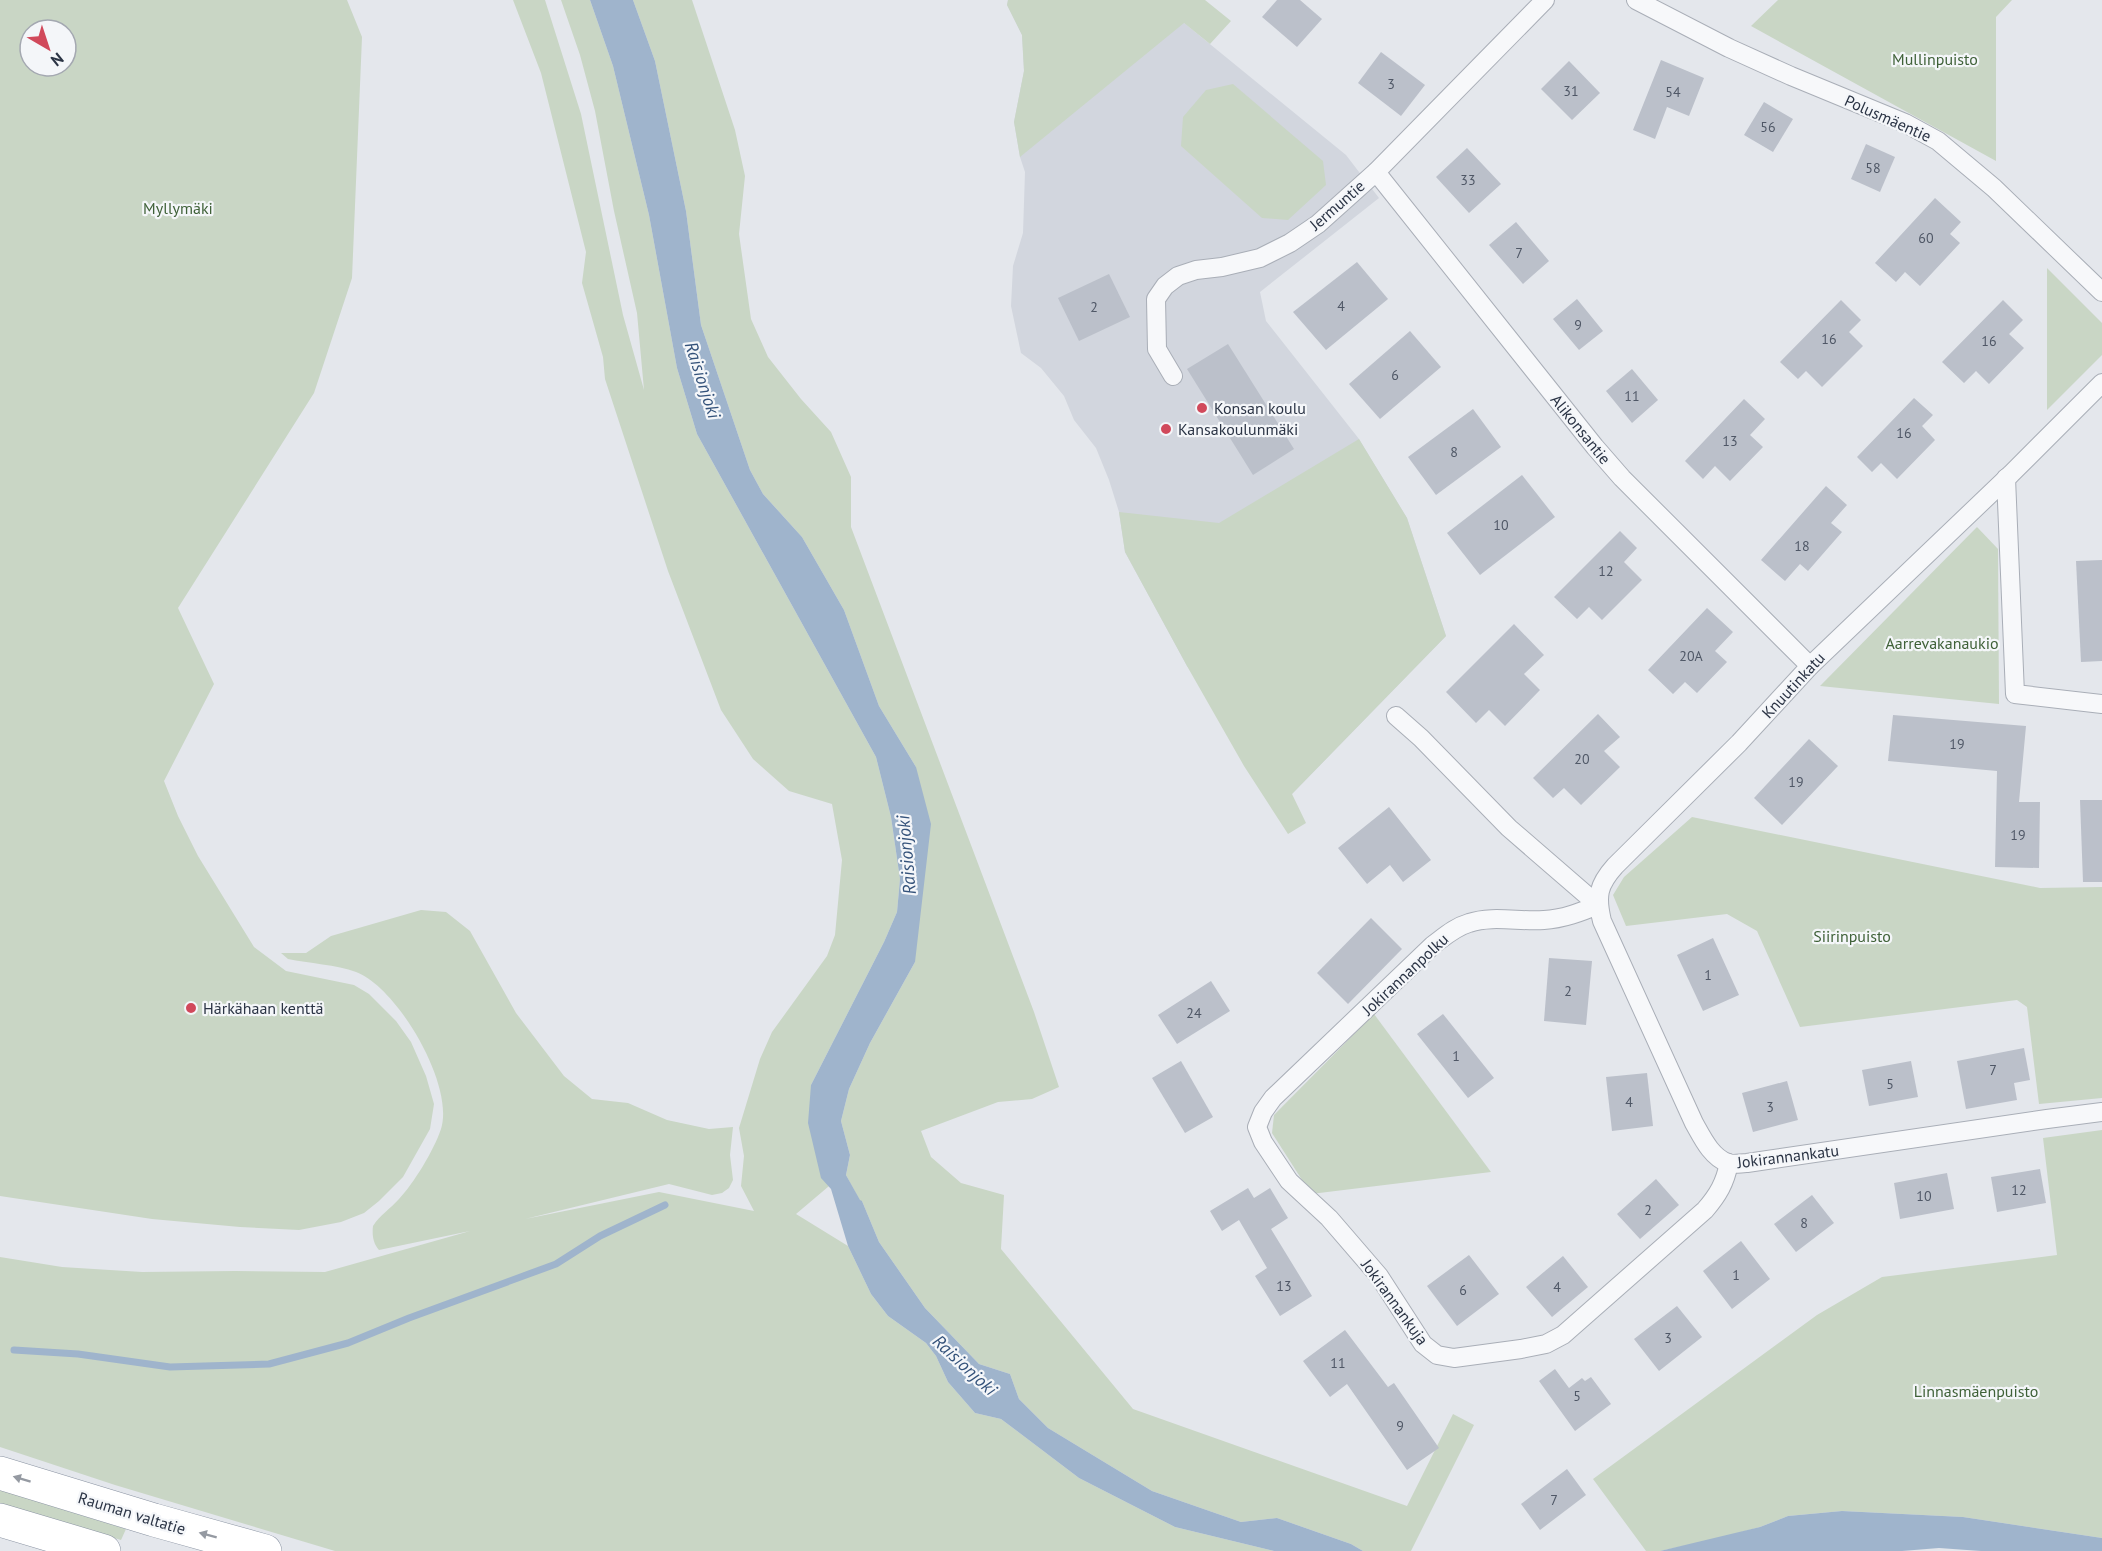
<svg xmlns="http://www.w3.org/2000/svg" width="2102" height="1551" viewBox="0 0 2102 1551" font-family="'PT Sans',sans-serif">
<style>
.built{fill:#d2d6de}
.green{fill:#c9d6c5;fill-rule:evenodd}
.water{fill:#9fb4cc}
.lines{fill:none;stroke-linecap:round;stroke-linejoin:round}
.stream{stroke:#9fb4cc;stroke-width:7}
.building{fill:#bbc0ca}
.street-casing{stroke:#a9aeb7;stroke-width:20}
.highway-casing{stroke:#8b94a3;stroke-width:34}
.street{stroke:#f7f8fa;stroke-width:18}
.highway{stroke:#fff;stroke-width:33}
.oneway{fill:#959aa2}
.poi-dot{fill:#d1495b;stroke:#f4f6f9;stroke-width:2}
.labels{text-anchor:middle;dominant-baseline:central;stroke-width:4.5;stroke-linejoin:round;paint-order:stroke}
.number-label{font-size:14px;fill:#4f5766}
.park-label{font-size:16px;fill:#3f6138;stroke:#f4f6f9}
.street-label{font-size:16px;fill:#2b3445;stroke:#f4f6f9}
.poi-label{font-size:16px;fill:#2b3445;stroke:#f4f6f9;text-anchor:start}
.water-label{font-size:18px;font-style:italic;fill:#34527a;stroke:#f4f6f9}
</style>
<rect width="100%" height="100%" fill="#e4e7ec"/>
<polygon class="built" points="1008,0 1156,0 1346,155 1379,198 1260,292 1266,321 1359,439 1407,518 1446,636 1291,795 1187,666 1125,552 1119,512 1109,480 1096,448 1074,420 1064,396 1041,368 1021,353 1011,306 1013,266 1023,233 1025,172 1020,157 1014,122 1024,71 1022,35 1007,5"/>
<g class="green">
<path d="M 0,0 L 347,0 L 362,37 L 352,278 L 314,393 L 178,608 L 214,684 L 164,781 L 178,816 L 198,856 L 254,947 L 286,971 L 354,985 L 369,994 L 396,1021 L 411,1042 L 426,1076 L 434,1104 L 430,1129 L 403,1177 L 379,1201 L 364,1213 L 341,1222 L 299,1230 L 240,1227 L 152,1219 L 0,1196 ZM 30,30 L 66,30 L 66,66 L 30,66 Z"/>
<path d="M 513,0 L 545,0 L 581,114 L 623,315 L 644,390 L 637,313 L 614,211 L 595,111 L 580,55 L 561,0 L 590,0 L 613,66 L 649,215 L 677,368 L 697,434 L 876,757 L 891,817 L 900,879 L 897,912 L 884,942 L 811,1085 L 835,1181 L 796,1214 L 848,1246 L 871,1294 L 888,1316 L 926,1343 L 936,1356 L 948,1382 L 975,1413 L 1001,1419 L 1079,1478 L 1175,1527 L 1274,1551 L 335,1551 L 115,1485 L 0,1447 L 0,1257 L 62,1267 L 142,1272 L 235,1271 L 325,1272 L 470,1231 L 379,1250 C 373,1243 372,1235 373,1226 C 380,1215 390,1209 399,1199 C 414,1183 434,1150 441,1129 C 455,1085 397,987 356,972 C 337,965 308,963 288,959 L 281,953 L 306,953 L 331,936 L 421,910 L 446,912 L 470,931 L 516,1013 L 564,1076 L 592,1099 L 628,1103 L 667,1120 L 709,1129 L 733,1127 L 730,1155 L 733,1180 L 729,1188 L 722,1193 L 712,1195 L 669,1184 L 525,1219 L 659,1192 L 754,1211 L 741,1186 L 744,1156 L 739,1128 L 760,1059 L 772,1032 L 827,956 L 835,935 L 842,860 L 832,804 L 789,791 L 753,759 L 721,710 L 668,571 L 605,379 L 603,357 L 582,283 L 586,252 L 541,73 Z"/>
<polygon points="633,0 692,0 735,130 745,176 739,234 751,319 768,357 801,399 831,432 851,477 851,527 1034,1012 1059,1087 1032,1099 998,1102 921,1131 931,1157 961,1183 1004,1195 1001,1249 1133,1409 1407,1506 1453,1414 1474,1425 1411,1551 1363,1551 1351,1544 1277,1518 1241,1522 1152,1491 1048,1428 1019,1399 1010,1374 979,1364 925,1308 879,1242 862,1201 860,1201 846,1175 850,1155 841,1121 849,1089 870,1043 915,962 916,767 879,706 844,610 802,537 763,494 750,470 701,325 686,211 655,61"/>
<polygon points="1008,0 1205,0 1231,21 1210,44 1184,23 1020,157 1014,122 1024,71 1022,35 1007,5"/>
<polygon points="1778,0 2012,0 1996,17 1996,161 1751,26"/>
<polygon points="1233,84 1323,161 1326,185 1288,220 1262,218 1181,146 1183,117 1206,90"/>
<polygon points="2047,268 2102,323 2102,355 2047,410"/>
<polygon points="1359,439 1407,518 1446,636 1292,794 1306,823 1288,834 1244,766 1187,666 1125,552 1119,512 1219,523"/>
<polygon points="1977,527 1998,549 1999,704 1820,686"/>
<polygon points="1692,817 2040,888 2102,887 2102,1098 2039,1104 2027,1007 2017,1000 1800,1027 1757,931 1727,914 1626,926 1613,895 1624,877"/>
<polygon points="1374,1014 1491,1172 1311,1194 1272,1133 1274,1115"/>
<polygon points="2102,1130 2102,1538 1963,1517 1842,1511 1788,1516 1760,1527 1716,1539 1660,1551 1646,1551 1593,1479 1817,1315 1882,1277 2057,1255 2043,1138"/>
<polygon points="0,1490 126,1529 121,1540 0,1504"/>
</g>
<g class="water">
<polygon points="590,0 633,0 655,61 686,211 701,325 750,470 763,494 802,537 844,610 879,706 916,767 931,824 915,962 870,1043 849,1089 841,1121 850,1155 846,1175 860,1200 862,1201 879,1242 925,1308 979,1364 1010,1374 1019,1399 1048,1428 1152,1491 1241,1522 1277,1518 1351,1544 1363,1551 1274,1551 1175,1527 1079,1478 1001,1419 975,1413 948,1382 936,1356 926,1343 888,1316 871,1294 848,1246 831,1189 821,1178 808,1123 811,1085 884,942 897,912 900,879 891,817 876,757 697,434 677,368 649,215 613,66"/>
<polygon points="1842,1511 1963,1517 2102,1538 2102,1551 1981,1551 1939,1548 1902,1551 1660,1551 1760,1527 1788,1516"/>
</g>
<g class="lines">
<polyline class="stream" points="14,1350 78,1354 170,1367 269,1364 348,1343 409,1318 556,1264 600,1236 665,1205"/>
</g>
<g class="building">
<polygon points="1277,0 1300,0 1322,19 1297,47 1262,17"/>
<polygon points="1381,52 1425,85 1401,116 1358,83"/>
<polygon points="1661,60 1704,78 1689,116 1667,107 1655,139 1633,130"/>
<polygon points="1569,61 1600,93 1572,120 1541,89"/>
<polygon points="1764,102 1793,119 1773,152 1744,135"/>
<polygon points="1866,144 1895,157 1880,192 1851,179"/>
<polygon points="1467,148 1501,184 1469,213 1436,177"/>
<polygon points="1935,198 1961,222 1950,234 1960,243 1920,286 1905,272 1896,282 1875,263"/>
<polygon points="1516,222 1549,261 1523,284 1489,245"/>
<polygon points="1357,262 1388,299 1326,350 1293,312"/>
<polygon points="1109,274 1130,317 1079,341 1058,298"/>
<polygon points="1577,299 1603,331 1579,350 1553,319"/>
<polygon points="1841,300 1861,320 1849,332 1863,346 1822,387 1806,371 1798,379 1780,362"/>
<polygon points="2003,300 2023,320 2009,334 2024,348 1989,384 1976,371 1964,383 1942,362"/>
<polygon points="1410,331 1441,367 1380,419 1349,384"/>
<polygon points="1228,344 1294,449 1253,475 1187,369"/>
<polygon points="1632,369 1658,400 1632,423 1606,391"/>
<polygon points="1914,398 1933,415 1922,426 1935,440 1897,479 1881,463 1872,472 1857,457"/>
<polygon points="1744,399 1765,419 1750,435 1763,447 1730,481 1715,466 1703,479 1685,461"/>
<polygon points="1473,409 1501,447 1436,495 1408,457"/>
<polygon points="1522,475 1555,517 1480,575 1447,533"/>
<polygon points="1826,486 1847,505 1831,523 1842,532 1808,571 1800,564 1785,581 1761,560"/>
<polygon points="1620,531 1637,548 1624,562 1642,580 1602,620 1589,607 1577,619 1554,597"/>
<polygon points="2102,560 2102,661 2081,662 2076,561"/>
<polygon points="1707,608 1733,632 1715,651 1727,662 1697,693 1685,682 1673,694 1648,670"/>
<polygon points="1514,624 1544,655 1524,674 1540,690 1505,726 1489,710 1476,723 1446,692"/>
<polygon points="1598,714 1620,737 1604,751 1620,767 1581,805 1564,788 1553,798 1533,778"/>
<polygon points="1893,715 2026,726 2019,802 2040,802 2039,868 1995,867 1997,771 1888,761"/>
<polygon points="1809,739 1838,766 1782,825 1754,798"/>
<polygon points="2080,800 2102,800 2102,882 2083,882"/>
<polygon points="1389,807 1431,860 1403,882 1390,865 1367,884 1338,848"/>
<polygon points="1371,918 1402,949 1348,1004 1317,973"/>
<polygon points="1713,938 1739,995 1703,1011 1677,955"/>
<polygon points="1549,958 1592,961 1586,1025 1544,1021"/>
<polygon points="1211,981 1230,1011 1177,1044 1158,1015"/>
<polygon points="1443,1014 1494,1078 1468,1098 1417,1034"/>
<polygon points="2024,1048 2030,1080 2014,1083 2017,1100 1966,1109 1957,1061"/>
<polygon points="1181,1061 1213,1117 1185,1133 1152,1078"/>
<polygon points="1911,1061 1918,1097 1869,1106 1862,1070"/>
<polygon points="1647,1073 1653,1126 1612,1131 1606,1077"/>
<polygon points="1787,1081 1798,1120 1753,1132 1742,1093"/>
<polygon points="2040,1169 2046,1203 1997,1212 1991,1177"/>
<polygon points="1947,1173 1954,1209 1900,1219 1894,1183"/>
<polygon points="1656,1179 1679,1205 1640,1239 1617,1214"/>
<polygon points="1248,1188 1254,1198 1270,1188 1288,1218 1271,1229 1312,1296 1280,1316 1255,1276 1267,1268 1239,1220 1222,1231 1210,1211"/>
<polygon points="1812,1195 1834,1223 1796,1252 1774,1224"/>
<polygon points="1741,1241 1770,1279 1732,1309 1703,1271"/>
<polygon points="1469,1255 1499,1294 1457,1326 1427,1286"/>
<polygon points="1563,1256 1588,1287 1552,1317 1526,1287"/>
<polygon points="1677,1306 1702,1337 1659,1371 1634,1339"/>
<polygon points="1345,1330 1388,1387 1394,1383 1439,1448 1407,1470 1347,1384 1330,1397 1303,1361"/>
<polygon points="1555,1369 1569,1388 1582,1378 1585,1381 1591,1377 1611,1404 1575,1431 1539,1381"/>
<polygon points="1567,1469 1586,1495 1540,1530 1521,1504"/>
</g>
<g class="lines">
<defs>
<g id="street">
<polyline points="1636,0 1729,48 1791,76 1905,123 1938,141 1994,188 2102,292"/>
<polyline points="1376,172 1595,447 1622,478 1810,666"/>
<polyline points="1173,376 1157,349 1156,299 1165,286 1178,276 1196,270 1222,267 1260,258 1290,243 1318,224 1376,172 1545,0"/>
<path d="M 2102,383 L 2011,474 L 1810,666 L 1739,743 L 1615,866 C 1598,885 1596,896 1602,921 L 1694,1123 C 1702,1137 1711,1157 1728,1163 C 1733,1165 1741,1163 1747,1163 L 2047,1119 L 2102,1112"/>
<polyline points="2006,478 2015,694 2102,704"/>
<polyline points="1396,716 1421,738 1509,828 1598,905"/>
<path d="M 1598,905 C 1581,912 1563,919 1544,920 C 1520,922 1492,915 1469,923 C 1455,927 1444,937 1433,945 L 1273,1098 L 1263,1112 L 1257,1127 L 1263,1142 L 1289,1181 L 1329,1218 L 1379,1276 L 1423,1344 L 1437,1355 L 1454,1358 L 1521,1349 L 1546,1344 L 1563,1335 L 1705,1210 C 1718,1195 1725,1183 1729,1163"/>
</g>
<g id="highway">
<polyline points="0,1473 154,1520 265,1551"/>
<polyline points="0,1520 104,1551"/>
</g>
</defs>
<use href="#street" class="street-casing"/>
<use href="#highway" class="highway-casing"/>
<use href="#street" class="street"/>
<use href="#highway" class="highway"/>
</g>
<defs><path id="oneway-solid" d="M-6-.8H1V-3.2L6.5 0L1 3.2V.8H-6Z" transform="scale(1.5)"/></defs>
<g class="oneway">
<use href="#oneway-solid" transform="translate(22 1479) rotate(-163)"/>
<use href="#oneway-solid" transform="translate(208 1535) rotate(-165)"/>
</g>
<g class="poi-dot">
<circle cx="1202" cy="408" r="6"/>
<circle cx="1166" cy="429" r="6"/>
<circle cx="191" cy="1008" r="6"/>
</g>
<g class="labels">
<g class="number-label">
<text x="1391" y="84">3</text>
<text x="1571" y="91">31</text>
<text x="1673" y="92">54</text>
<text x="1768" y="127">56</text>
<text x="1873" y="168">58</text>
<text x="1468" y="180">33</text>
<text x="1926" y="238">60</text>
<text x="1519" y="253">7</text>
<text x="1341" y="306">4</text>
<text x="1094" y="307">2</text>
<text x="1578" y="325">9</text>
<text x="1829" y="339">16</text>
<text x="1989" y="341">16</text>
<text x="1395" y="375">6</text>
<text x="1632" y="396">11</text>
<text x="1904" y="433">16</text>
<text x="1730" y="441">13</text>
<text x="1454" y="452">8</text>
<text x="1501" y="525">10</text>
<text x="1802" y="546">18</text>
<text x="1606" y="571">12</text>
<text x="1691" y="656">20A</text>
<text x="1957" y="744">19</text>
<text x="1582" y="759">20</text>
<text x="1796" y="782">19</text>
<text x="2018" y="835">19</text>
<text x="1708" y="975">1</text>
<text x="1568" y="991">2</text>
<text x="1194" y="1013">24</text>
<text x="1456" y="1056">1</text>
<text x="1993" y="1070">7</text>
<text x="1890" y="1084">5</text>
<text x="1629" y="1102">4</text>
<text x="1770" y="1107">3</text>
<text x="2019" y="1190">12</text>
<text x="1924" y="1196">10</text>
<text x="1648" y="1210">2</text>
<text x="1804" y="1223">8</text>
<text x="1736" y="1275">1</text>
<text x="1284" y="1286">13</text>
<text x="1557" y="1287">4</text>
<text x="1463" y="1290">6</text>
<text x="1668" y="1338">3</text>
<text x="1338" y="1363">11</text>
<text x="1577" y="1396">5</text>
<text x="1400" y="1426">9</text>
<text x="1554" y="1500">7</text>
</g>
<g class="park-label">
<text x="1935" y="59">Mullinpuisto</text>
<text x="178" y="208">Myllymäki</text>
<text x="1942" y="643">Aarrevakanaukio</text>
<text x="1852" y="936">Siirinpuisto</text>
<text x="1976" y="1391">Linnasmäenpuisto</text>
</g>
<g class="street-label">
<text transform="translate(1888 118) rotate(24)">Polusmäentie</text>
<text transform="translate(1337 205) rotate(-41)">Jermuntie</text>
<text transform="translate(1581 429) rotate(51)">Alikonsantie</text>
<text transform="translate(1793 685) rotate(-47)">Knuutinkatu</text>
<text transform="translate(1405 974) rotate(-43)">Jokirannanpolku</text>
<text transform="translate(1788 1156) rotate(-7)">Jokirannankatu</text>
<text transform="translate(1395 1302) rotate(54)">Jokirannankuja</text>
<text transform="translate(132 1513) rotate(17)">Rauman valtatie</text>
</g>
<g class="poi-label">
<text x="1214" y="408">Konsan koulu</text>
<text x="1178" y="429">Kansakoulunmäki</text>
<text x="203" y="1008">Härkähaan kenttä</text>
</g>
<g class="water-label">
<text transform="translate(703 380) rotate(72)">Raisionjoki</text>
<text transform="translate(906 855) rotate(-95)">Raisionjoki</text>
<text transform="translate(965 1365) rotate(43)">Raisionjoki</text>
</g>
</g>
<g transform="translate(48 48) rotate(141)"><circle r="28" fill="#f4f6f9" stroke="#a4a8b1" stroke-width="1.5"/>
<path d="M0-4.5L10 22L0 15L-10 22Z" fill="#d1495b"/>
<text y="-9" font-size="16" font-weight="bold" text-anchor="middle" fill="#2b3445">N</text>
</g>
</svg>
